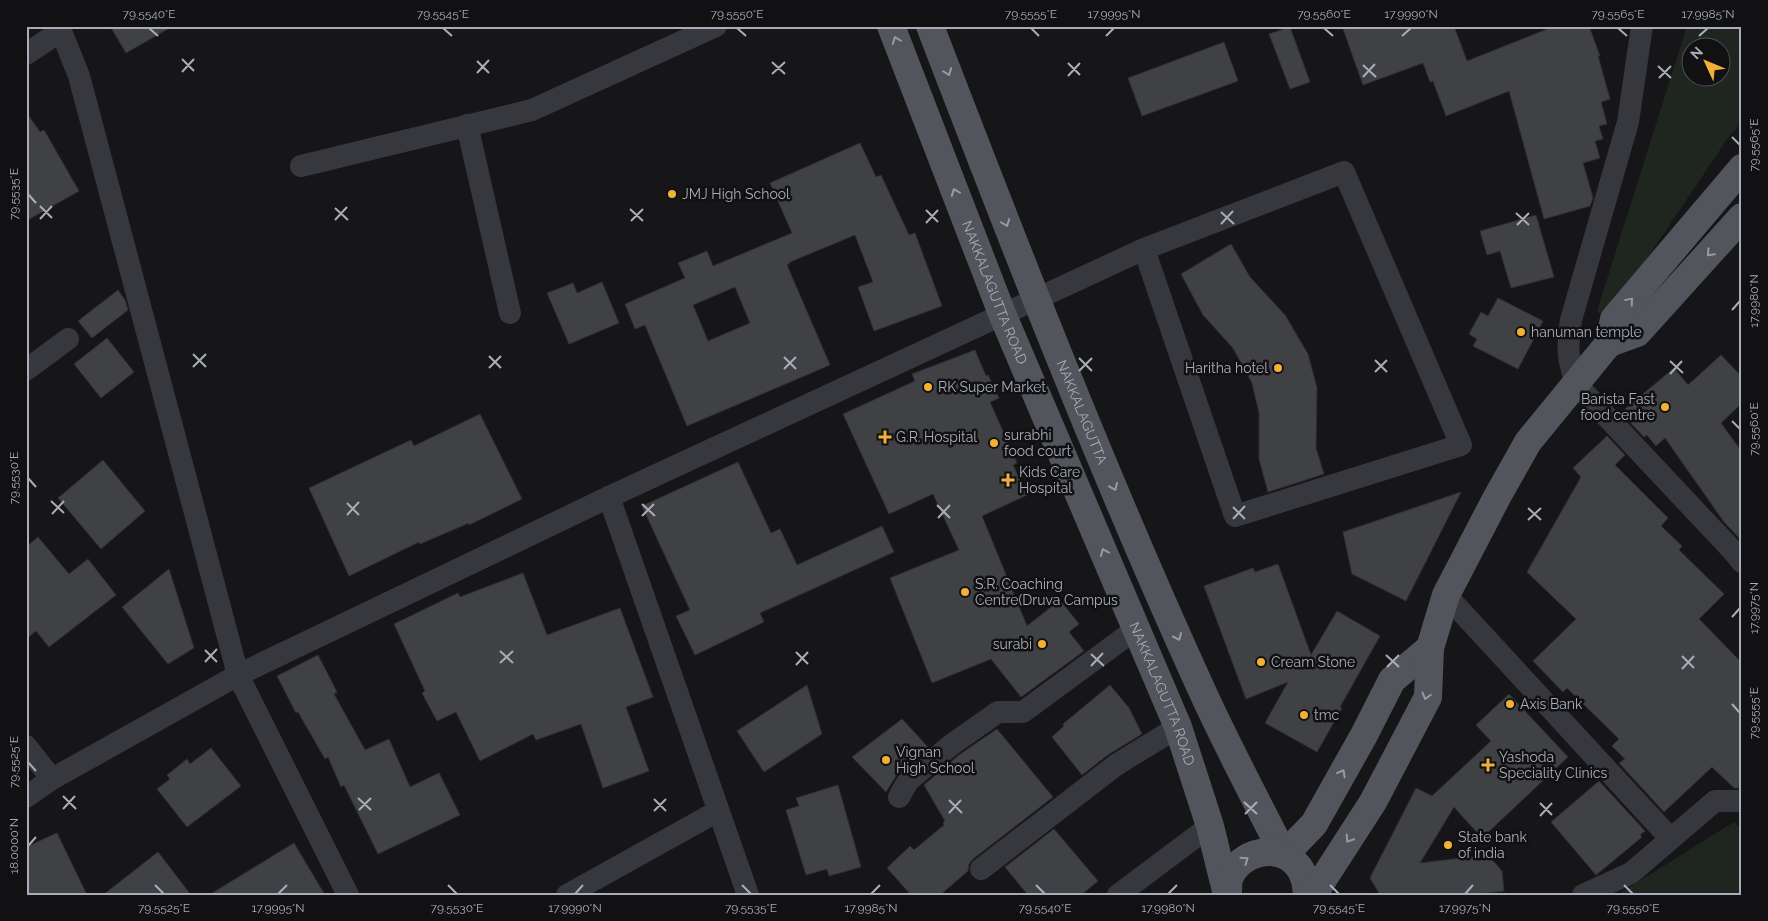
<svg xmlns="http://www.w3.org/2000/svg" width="1768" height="921" viewBox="0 0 1768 921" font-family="Raleway,sans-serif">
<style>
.green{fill:#1e261f;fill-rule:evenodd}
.building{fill:#404145;stroke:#303034;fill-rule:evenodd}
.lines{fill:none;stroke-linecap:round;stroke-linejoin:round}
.minor{stroke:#37383d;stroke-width:22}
.primary{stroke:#53555c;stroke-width:28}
.oneway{stroke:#979ba6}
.ticks{fill:none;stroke:#a8adb8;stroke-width:2}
.poi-dot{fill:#f2b134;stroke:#111113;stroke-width:2}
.labels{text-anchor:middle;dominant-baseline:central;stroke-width:5;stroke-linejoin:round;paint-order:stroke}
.poi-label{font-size:14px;fill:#a8adb8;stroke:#111113;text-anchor:start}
.street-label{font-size:14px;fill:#a8adb8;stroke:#111113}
.neatline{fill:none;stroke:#a8adb8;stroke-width:2}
.ticks-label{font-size:12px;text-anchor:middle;fill:#a8adb8}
</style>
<rect width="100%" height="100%" fill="#161618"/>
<g class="green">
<path d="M 1687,26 L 1742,26 L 1742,122 L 1728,138 L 1607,318 L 1597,311 ZM 1690,48 L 1720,48 L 1720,78 L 1690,78 Z"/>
<polygon points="1734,822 1742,831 1742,895 1617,895"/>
</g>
<g class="building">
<polygon points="110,26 173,26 126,53"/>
<polygon points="1342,26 1454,26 1467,61 1555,26 1589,26 1600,56 1598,56 1610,99 1601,102 1607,124 1599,126 1603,139 1595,141 1600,158 1583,163 1593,198 1590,206 1544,219 1509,91 1446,116 1433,81 1430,82 1423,63 1363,85"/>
<polygon points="1290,27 1310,82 1290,89 1269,34"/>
<polygon points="1224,42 1238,81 1142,116 1128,78"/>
<polygon points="26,112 40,132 44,130 79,191 26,221"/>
<path d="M 860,143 L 876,177 L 881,175 L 909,235 L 915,233 L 942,306 L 874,331 L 858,287 L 873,282 L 855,235 L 790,262 L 790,263 L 787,265 L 830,365 L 687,426 L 645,325 L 635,329 L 625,304 L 685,278 L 678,263 L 707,251 L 713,266 L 792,233 L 770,183 ZM 735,287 L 750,323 L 708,341 L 693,305 Z"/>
<polygon points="1536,215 1554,277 1511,288 1500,251 1487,255 1480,231"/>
<polygon points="1231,244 1250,277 1285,315 1308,354 1317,388 1316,448 1324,474 1268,492 1259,459 1259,413 1252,383 1233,348 1203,315 1181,274"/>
<polygon points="602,282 619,323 569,344 547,293 573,283 577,293"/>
<polygon points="118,290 125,300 128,310 92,338 78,321"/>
<polygon points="1498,298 1543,321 1518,369 1473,346 1477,339 1469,334 1481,312 1488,316"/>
<polygon points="107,338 134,372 101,398 74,364"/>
<polygon points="975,350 986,376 988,375 999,398 990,402 1017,463 1013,465 1027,495 982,516 1027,626 1060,600 1079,624 1069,632 1084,651 1021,697 991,659 932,683 890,578 959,550 933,494 889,514 843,414 915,381 912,374"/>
<polygon points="1721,355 1742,377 1742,403 1721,423 1742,452 1742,541 1724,522 1665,438 1656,446 1647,435 1644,437 1626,418 1630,414 1625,409 1674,368 1688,385"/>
<polygon points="480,414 522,499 469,525 469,523 420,544 419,542 349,576 309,488 411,440 414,446"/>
<polygon points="1607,436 1625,455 1615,465 1668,518 1661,526 1682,546 1679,550 1724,594 1699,619 1742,663 1742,788 1734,788 1712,767 1664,812 1619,763 1625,759 1612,746 1619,739 1567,688 1563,692 1533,661 1576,619 1527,572 1581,477 1573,468"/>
<polygon points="103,460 145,511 101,549 58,498"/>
<polygon points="738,462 771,533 780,529 797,565 882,526 894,552 760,613 764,622 695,655 676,616 690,610 642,506"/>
<polygon points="1461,492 1406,601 1352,574 1343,532"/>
<polygon points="38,537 69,574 88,559 116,595 49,647 36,631 26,639 26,547"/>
<polygon points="1278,564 1311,655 1337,611 1380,636 1340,707 1342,708 1317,752 1265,723 1288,682 1246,699 1204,586 1253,568 1255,572"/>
<polygon points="169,569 194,648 168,664 122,607"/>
<polygon points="523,573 547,635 620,608 653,697 626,707 649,771 603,788 581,724 536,740 533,734 480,761 456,712 437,721 422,693 425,691 394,624 458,593 460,597"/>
<polygon points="318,655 337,692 334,694 365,750 389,739 410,787 439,773 460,815 378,854 344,785 341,787 328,757 325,759 298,712 296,713 277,676"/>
<polygon points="807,685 822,734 764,772 737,731"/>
<polygon points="1110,685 1129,708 1142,734 1109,754 1082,775 1052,737 1064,726 1063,724"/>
<polygon points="1509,694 1568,757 1482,838 1454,807 1420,863 1488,855 1502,871 1504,891 1471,895 1380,895 1370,878 1416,788 1432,796 1491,741 1476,725"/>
<polygon points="902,719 928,747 899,771 886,792 852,757"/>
<polygon points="997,729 1053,797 973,859 969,864 968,871 940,895 911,895 887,868 910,846 914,850 944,825 943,823 945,821 924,785 959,755"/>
<polygon points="211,748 241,786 187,827 157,789 170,779 167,775 187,759 190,764"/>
<polygon points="1599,781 1645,831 1640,835 1642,837 1596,875 1551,822"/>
<polygon points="838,785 861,867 829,876 827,869 806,875 786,810 799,806 796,798"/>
<polygon points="1054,829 1098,881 1081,895 1028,895 1005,867"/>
<polygon points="57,833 87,895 26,895 26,847"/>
<polygon points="294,843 325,895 209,895"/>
<polygon points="158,852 191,895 103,895"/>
</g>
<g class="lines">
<g class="minor">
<polyline points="59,26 79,76 238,675 348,895"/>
<path d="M 1642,26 L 1628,122 L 1571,320 C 1567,348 1567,356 1576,384 L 1733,551 L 1742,562"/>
<polyline points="26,54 61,31"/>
<polyline points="467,125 510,313"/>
<polyline points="301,166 532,110 716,26"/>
<polyline points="26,370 68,339"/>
<polyline points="609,497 748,895"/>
<polyline points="1446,595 1670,838"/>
<polyline points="26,746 52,779"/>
<polyline points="26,797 52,779 238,675 609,497 1144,249 1235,516 1461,445 1344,172 1144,249"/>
<polyline points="899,797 908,781 951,745 998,712 1023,712 1136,629"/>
<polyline points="981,869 1116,765 1178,727"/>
<polyline points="567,895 718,811"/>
<polyline points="1118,895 1210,826"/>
<polyline points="1583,895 1631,873 1715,801 1742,801"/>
</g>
<g class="primary">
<path id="s1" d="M 891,26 L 1003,316 L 1178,727 L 1210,826 L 1227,895"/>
<path id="s2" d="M 930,26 C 1015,247 1101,469 1199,684 C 1225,742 1255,798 1284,855"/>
<polyline points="1609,343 1637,333 1742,217"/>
<polyline points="1284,855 1314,824 1364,735 1392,680 1430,648"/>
<path d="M 1228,895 C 1228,890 1228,884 1229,879 C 1239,851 1279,842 1298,866 C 1305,875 1306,884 1307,895"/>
<polyline points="1313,895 1373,802 1428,697 1430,648 1446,595 1497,497 1528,442 1609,343 1614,319 1742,168"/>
</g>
</g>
<defs><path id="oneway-chevron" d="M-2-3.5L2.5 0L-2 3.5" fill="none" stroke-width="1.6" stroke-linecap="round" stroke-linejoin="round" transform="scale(1.25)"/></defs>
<g class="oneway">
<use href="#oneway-chevron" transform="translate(896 40) rotate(-111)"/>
<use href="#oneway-chevron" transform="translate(948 72) rotate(69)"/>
<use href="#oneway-chevron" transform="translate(955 192) rotate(-111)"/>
<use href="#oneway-chevron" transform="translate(1006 223) rotate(69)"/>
<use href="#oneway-chevron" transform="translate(1710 253) rotate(133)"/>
<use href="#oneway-chevron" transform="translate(1630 301) rotate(-50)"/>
<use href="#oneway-chevron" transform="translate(1114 487) rotate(67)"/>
<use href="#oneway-chevron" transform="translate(1104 552) rotate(-113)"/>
<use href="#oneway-chevron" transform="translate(1178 637) rotate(66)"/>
<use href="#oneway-chevron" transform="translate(1426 696) rotate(105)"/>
<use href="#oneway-chevron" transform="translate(1342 773) rotate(-61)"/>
<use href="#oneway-chevron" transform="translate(1349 839) rotate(123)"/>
<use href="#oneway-chevron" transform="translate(1245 860) rotate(-35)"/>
</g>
<path class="ticks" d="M 149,28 L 158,36M 443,28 L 452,36M 737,28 L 746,36M 1031,28 L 1039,36M 1324,28 L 1333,36M 1618,28 L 1627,36M 1106,36 L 1114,28M 1402,36 L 1411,28M 1699,36 L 1708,28M 182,59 L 194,71M 477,61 L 489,73M 772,62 L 785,74M 1068,63 L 1080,75M 1363,65 L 1376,77M 1658,66 L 1671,78M 182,72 L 194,59M 477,73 L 489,60M 772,74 L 785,62M 1068,76 L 1080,63M 1363,77 L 1375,64M 1659,78 L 1671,66M 1732,137 L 1740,145M 28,194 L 36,203M 40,206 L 52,218M 335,208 L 348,220M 630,209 L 643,221M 926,210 L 938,222M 1221,212 L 1234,224M 1516,213 L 1529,225M 40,219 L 52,206M 335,220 L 347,207M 631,221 L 643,209M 926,223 L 938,210M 1221,224 L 1233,211M 1517,225 L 1529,213M 1732,310 L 1740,301M 193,354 L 206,367M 489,356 L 501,368M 784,357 L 796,369M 1079,358 L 1092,371M 1375,360 L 1387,372M 1670,361 L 1683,373M 193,367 L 206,354M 489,368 L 501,356M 784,369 L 796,357M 1079,371 L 1092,358M 1375,372 L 1387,360M 1670,374 L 1682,361M 1732,421 L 1740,429M 28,478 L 36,487M 51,501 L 64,513M 347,503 L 359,515M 642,504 L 655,516M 937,505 L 950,518M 1233,507 L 1245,519M 1528,508 L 1541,520M 52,514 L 64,501M 347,515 L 359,502M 642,516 L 654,504M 938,518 L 950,505M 1233,519 L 1245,506M 1528,520 L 1541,508M 1732,617 L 1740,608M 205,650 L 217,662M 500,651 L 513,663M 796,652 L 808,664M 1091,654 L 1104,666M 1386,655 L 1399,667M 1682,656 L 1694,668M 205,662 L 217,649M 500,663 L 513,651M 796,665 L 808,652M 1091,666 L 1103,653M 1387,667 L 1399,655M 1682,669 L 1694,656M 1732,704 L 1740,713M 28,762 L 36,771M 63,796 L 76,809M 358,798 L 371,810M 654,799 L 666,811M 949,800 L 962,813M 1244,802 L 1257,814M 1540,803 L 1552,815M 63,809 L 75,796M 359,810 L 371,798M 654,811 L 666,799M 949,813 L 961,800M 1245,814 L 1257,802M 1540,816 L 1552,803M 28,846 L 36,837M 155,885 L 164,894M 448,885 L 457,894M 742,885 L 751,894M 1036,885 L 1045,894M 1330,885 L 1339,894M 1624,885 L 1633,894M 278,894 L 287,885M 575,894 L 583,885M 871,894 L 880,885M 1168,894 L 1177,885M 1465,894 L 1473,885"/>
<g class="poi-dot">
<circle cx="672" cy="194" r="5"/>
<circle cx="1521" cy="332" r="5"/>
<circle cx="1278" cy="368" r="5"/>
<circle cx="928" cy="387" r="5"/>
<circle cx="1665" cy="407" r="5"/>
<path d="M882.5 429.5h5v5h5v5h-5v5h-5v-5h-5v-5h5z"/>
<circle cx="994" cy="443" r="5"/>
<path d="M1005.5 472.5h5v5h5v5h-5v5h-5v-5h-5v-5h5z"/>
<circle cx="965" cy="592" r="5"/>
<circle cx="1042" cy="644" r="5"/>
<circle cx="1261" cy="662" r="5"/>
<circle cx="1510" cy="704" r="5"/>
<circle cx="1304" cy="715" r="5"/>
<circle cx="886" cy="760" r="5"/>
<path d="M1485.5 757.5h5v5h5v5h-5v5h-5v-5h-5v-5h5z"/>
<circle cx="1448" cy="845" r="5"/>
</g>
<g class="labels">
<g class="poi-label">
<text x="682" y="194">JMJ High School</text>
<text x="1531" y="332">hanuman temple</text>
<text x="1268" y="368" text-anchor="end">Haritha hotel</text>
<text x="938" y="387">RK Super Market</text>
<text x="1655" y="399" text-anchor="end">Barista Fast<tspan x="1655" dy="16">food centre</tspan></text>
<text x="1004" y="435">surabhi<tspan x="1004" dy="16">food court</tspan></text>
<text x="896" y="437">G.R. Hospital</text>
<text x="1019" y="472">Kids Care<tspan x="1019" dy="16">Hospital</tspan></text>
<text x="975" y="584">S.R. Coaching<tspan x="975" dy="16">Centre(Druva Campus</tspan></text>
<text x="1032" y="644" text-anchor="end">surabi</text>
<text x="1271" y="662">Cream Stone</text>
<text x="1520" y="704">Axis Bank</text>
<text x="1314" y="715">tmc</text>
<text x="896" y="752">Vignan<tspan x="896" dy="16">High School</tspan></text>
<text x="1499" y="757">Yashoda<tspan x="1499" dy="16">Speciality Clinics</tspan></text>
<text x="1458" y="837">State bank<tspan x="1458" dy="16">of india</tspan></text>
</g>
<g class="street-label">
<text stroke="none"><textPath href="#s1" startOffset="286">NAKKALAGUTTA ROAD</textPath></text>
<text stroke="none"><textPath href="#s2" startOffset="415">NAKKALAGUTTA</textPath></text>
<text stroke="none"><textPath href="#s1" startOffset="721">NAKKALAGUTTA ROAD</textPath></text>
</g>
</g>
<rect width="1768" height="921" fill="none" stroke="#111113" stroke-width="55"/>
<g transform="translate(1706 62) rotate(314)"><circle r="24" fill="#111113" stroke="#4d4f55"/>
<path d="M0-4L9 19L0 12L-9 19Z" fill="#f2b134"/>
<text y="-8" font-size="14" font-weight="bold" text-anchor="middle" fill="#a8adb8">N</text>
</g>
<rect x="28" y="28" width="1712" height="866" class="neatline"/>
<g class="ticks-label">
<text x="149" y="18">79.5540°E</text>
<text x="443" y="18">79.5545°E</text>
<text x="737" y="18">79.5550°E</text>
<text x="1031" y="18">79.5555°E</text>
<text x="1114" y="18">17.9995°N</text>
<text x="1324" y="18">79.5560°E</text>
<text x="1411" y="18">17.9990°N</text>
<text x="1618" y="18">79.5565°E</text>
<text x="1708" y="18">17.9985°N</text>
<text transform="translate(1754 145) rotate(-90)" y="4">79.5565°E</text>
<text transform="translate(14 194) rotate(-90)" y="4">79.5535°E</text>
<text transform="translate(1754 301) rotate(-90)" y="4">17.9980°N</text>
<text transform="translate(1754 429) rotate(-90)" y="4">79.5560°E</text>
<text transform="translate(14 478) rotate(-90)" y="4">79.5530°E</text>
<text transform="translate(1754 608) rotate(-90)" y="4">17.9975°N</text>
<text transform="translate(1754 713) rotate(-90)" y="4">79.5555°E</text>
<text transform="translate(14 762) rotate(-90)" y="4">79.5525°E</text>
<text transform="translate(14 846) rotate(-90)" y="4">18.0000°N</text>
<text x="164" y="912">79.5525°E</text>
<text x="278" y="912">17.9995°N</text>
<text x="457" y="912">79.5530°E</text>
<text x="575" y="912">17.9990°N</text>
<text x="751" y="912">79.5535°E</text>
<text x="871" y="912">17.9985°N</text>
<text x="1045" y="912">79.5540°E</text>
<text x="1168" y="912">17.9980°N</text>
<text x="1339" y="912">79.5545°E</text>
<text x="1465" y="912">17.9975°N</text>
<text x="1633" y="912">79.5550°E</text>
</g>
</svg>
